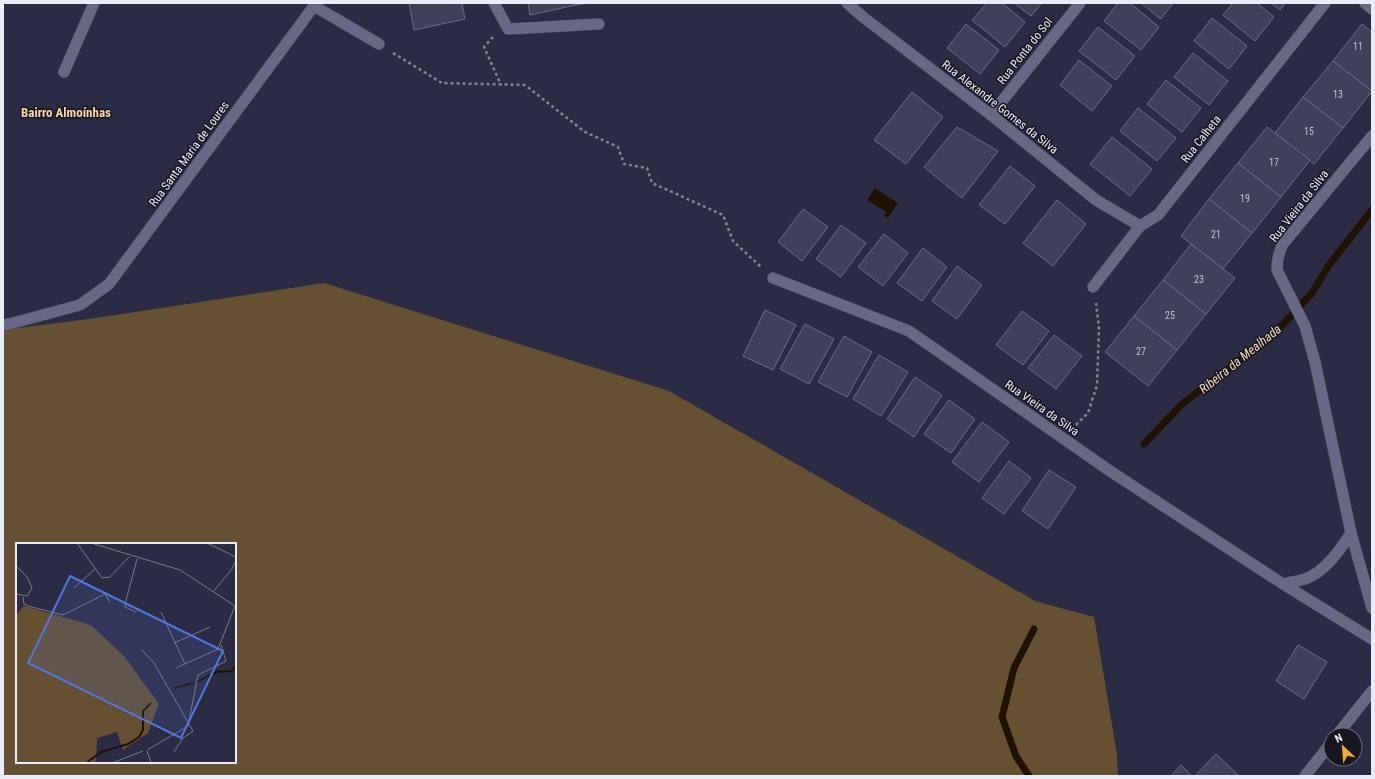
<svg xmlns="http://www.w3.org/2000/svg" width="1375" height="779" viewBox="0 0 1375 779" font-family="'Roboto Condensed',sans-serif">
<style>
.green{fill:#665032;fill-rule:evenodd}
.water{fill:#201201}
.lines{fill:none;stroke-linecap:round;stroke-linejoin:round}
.stream{stroke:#201201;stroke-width:7}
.building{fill:#3f4159;stroke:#696c86}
.minor-casing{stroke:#47485b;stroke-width:12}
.tertiary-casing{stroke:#47485b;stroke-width:12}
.path{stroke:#828497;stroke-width:2.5;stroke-dasharray:3 3;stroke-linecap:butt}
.minor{stroke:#676984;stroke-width:11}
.tertiary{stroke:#676984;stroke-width:11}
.labels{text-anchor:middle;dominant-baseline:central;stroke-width:3;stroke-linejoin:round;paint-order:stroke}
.number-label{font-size:10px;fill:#bfc1d2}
.street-label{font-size:12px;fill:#eaecfb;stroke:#151620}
.neighbourhood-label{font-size:13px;font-weight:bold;fill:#fdd5a2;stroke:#151620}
.water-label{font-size:13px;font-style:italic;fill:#f9ddb9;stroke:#151620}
.inset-river{fill:none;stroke:#201201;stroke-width:2}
.inset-road{fill:none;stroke:#77798d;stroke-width:1}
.view{fill:#5076e1;fill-opacity:0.15;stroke:#5076e1;stroke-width:2}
.inset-edge{fill:none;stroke:#eaecfb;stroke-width:2}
</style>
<rect width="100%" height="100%" fill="#2b2c43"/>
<path class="green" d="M 324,283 L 669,391 L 1035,601 L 1094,617 L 1117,755 L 1118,776 L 3,776 L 3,330 L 96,318 ZM 17,544 L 235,544 L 235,762 L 17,762 Z"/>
<polygon class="water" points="875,188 898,203 888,218 884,216 886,212 867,200"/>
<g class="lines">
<g class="stream">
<polyline points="1144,444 1182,404 1274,334 1312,293 1329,265 1372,210"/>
<polyline points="1029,776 1016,756 1002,717 1014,668 1034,629"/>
</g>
</g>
<g class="building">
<polygon points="409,3 462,3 465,19 414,30"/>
<polygon points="528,3 576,3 576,5 530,15"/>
<polygon points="576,3 588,3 576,5"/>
<polygon points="987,3 1002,3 1025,22 1005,47 972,20"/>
<polygon points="1014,3 1042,3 1031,16"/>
<polygon points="1118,3 1130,3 1159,27 1141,50 1104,21"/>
<polygon points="1141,3 1173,3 1161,19"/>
<polygon points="1233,3 1257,3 1274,17 1255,41 1223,15"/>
<polygon points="1271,3 1285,3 1280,10"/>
<polygon points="1212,18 1247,46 1229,69 1194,41"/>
<polygon points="966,24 999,50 980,74 947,48"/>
<polygon points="1362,24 1372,32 1372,91 1333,61"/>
<polygon points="1098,27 1135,56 1116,80 1079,51"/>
<polygon points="1193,53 1228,81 1209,105 1174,77"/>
<polygon points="1079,60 1112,86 1092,111 1060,85"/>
<polygon points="1333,61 1372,91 1343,128 1303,97"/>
<polygon points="1166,80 1201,108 1182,132 1147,104"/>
<polygon points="912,92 943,117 906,164 874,140"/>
<polygon points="1303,97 1343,128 1314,164 1275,133"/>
<polygon points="1138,108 1176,138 1157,161 1120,131"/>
<polygon points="957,127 998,151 962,198 924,167"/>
<polygon points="1267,127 1310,160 1281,197 1238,163"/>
<polygon points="1112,137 1152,169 1130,196 1090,164"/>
<polygon points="1238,163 1281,197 1252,233 1209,199"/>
<polygon points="1010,166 1035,186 1005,224 979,205"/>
<polygon points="1209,199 1252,233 1223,269 1181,236"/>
<polygon points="1057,200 1086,224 1053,266 1023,243"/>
<polygon points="803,209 828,227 802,261 778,242"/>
<polygon points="841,225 866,243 841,277 816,259"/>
<polygon points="884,234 908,253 883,286 858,267"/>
<polygon points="1191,244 1235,278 1206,314 1163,280"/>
<polygon points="923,248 947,267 922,301 897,283"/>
<polygon points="957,266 982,285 957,319 932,301"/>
<polygon points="1163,280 1206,314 1177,350 1134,316"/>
<polygon points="765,310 796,325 773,370 743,356"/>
<polygon points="1022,311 1049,331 1023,365 996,345"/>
<polygon points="1134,316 1177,350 1148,386 1105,352"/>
<polygon points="805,324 834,339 809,384 780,369"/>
<polygon points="1054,335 1082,356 1056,389 1028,368"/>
<polygon points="844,336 872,352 847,397 818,382"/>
<polygon points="879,355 908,372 881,416 853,399"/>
<polygon points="915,377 942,395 914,437 887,419"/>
<polygon points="949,400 975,419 951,453 924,434"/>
<polygon points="982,422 1009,442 979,482 952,462"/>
<polygon points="1009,461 1031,478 1004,514 982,498"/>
<polygon points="1049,470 1076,487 1048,529 1022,511"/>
<polygon points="1298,645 1327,662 1304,699 1276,681"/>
<polygon points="1216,754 1239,776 1195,776"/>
<polygon points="1181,765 1192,776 1171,776"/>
</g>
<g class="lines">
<defs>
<g id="minor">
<polyline points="494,3 508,29 599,24"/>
<polyline points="847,3 863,17 991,115 1096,200 1140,226"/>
<polyline points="64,72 94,3"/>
<polyline points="991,115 1080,3"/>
<polyline points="773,278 909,331 1110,471 1283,584 1372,639"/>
<polyline points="1093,287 1140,226 1158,215 1325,3"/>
<polyline points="3,325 9,324 80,305 109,284 314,6 379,44"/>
<path d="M 1283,584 C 1291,582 1298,581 1305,579 C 1325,572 1340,550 1351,533"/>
</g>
<g id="tertiary">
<polyline points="1365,3 1372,9"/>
<path d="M 1372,136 L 1283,244 C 1278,253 1277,260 1277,270 L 1305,326 L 1315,362 L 1351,533 L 1372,608"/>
<polyline points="1337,735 1372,691"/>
<polyline points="1305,776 1331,743"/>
</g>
</defs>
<use href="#minor" class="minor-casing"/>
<use href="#tertiary" class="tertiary-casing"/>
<g class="path">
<polyline points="493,37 484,47 501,85"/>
<polyline points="393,53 442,83 525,85 585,132 618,147 624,164 647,168 652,183 723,215 733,241 761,267"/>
<polyline points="1076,425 1088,413 1097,385 1099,328 1096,303"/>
</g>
<use href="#minor" class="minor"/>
<use href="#tertiary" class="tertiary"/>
</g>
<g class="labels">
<g class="number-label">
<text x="1358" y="46">11</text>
<text x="1338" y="94">13</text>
<text x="1309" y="131">15</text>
<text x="1274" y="162">17</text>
<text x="1245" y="198">19</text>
<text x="1216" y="234">21</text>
<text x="1199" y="279">23</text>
<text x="1170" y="315">25</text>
<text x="1141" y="351">27</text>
</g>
<g class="street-label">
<text transform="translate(1025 51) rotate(-52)">Rua Ponta do Sol</text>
<text transform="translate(1000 107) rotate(38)">Rua Alexandre Gomes da Silva</text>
<text transform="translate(1201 139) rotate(-52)">Rua Calheta</text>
<text transform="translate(189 154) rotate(-54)">Rua Santa Maria de Loures</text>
<text transform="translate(1299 206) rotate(-52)">Rua Vieira da Silva</text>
<text transform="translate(1042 408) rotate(35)">Rua Vieira da Silva</text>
</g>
<g class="neighbourhood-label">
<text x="66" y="112">Bairro Almoínhas</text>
</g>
<g class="water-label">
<text transform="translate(1240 359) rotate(-39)">Ribeira da Mealhada</text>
</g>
</g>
<g transform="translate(16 543)">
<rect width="220" height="220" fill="#2b2c43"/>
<path d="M 8,63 L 75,82 L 108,113 L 143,161 L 132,190 L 107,207 L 101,189 L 81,195 L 80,218 L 74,220 L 0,220 L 0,72 Z" fill="#665032"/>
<path class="inset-river" d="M 181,139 L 200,129 L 216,128 L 220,123M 158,145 L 178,140M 70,220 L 85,209 L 112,201 L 123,194 L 127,187 L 127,168 L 135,160"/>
<path class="inset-road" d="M 61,0 L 86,35 L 94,34 L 113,14M 75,0 L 164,27 L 219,63M 191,0 L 220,14M 0,23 L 11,34 L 16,45 L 11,53 L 0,51M 58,45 L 79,26M 197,49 L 216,26 L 220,17M 7,54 L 8,61 L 12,63 L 47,72 L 89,51 L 94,59M 120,69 L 109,64 L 109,61 L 121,16M 145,69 L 169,121M 158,100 L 194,84M 125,106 L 138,120 L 177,188 L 167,195 L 158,209M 160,125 L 202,106 L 219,63M 131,207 L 172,183 L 182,132 L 210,118 L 205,102M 131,208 L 135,220M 96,220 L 127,208"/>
<path class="view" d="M 54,33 L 207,108 L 165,195 L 12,120 Z"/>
<rect width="220" height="220" class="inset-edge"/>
</g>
<rect width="1375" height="779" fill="none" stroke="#eaecfb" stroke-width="8"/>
<g transform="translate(1343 747) rotate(334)"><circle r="19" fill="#151620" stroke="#6a6c78"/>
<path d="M0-3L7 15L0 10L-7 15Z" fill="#eea83c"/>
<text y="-6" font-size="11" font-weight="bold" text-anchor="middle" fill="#eaecfb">N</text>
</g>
</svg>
